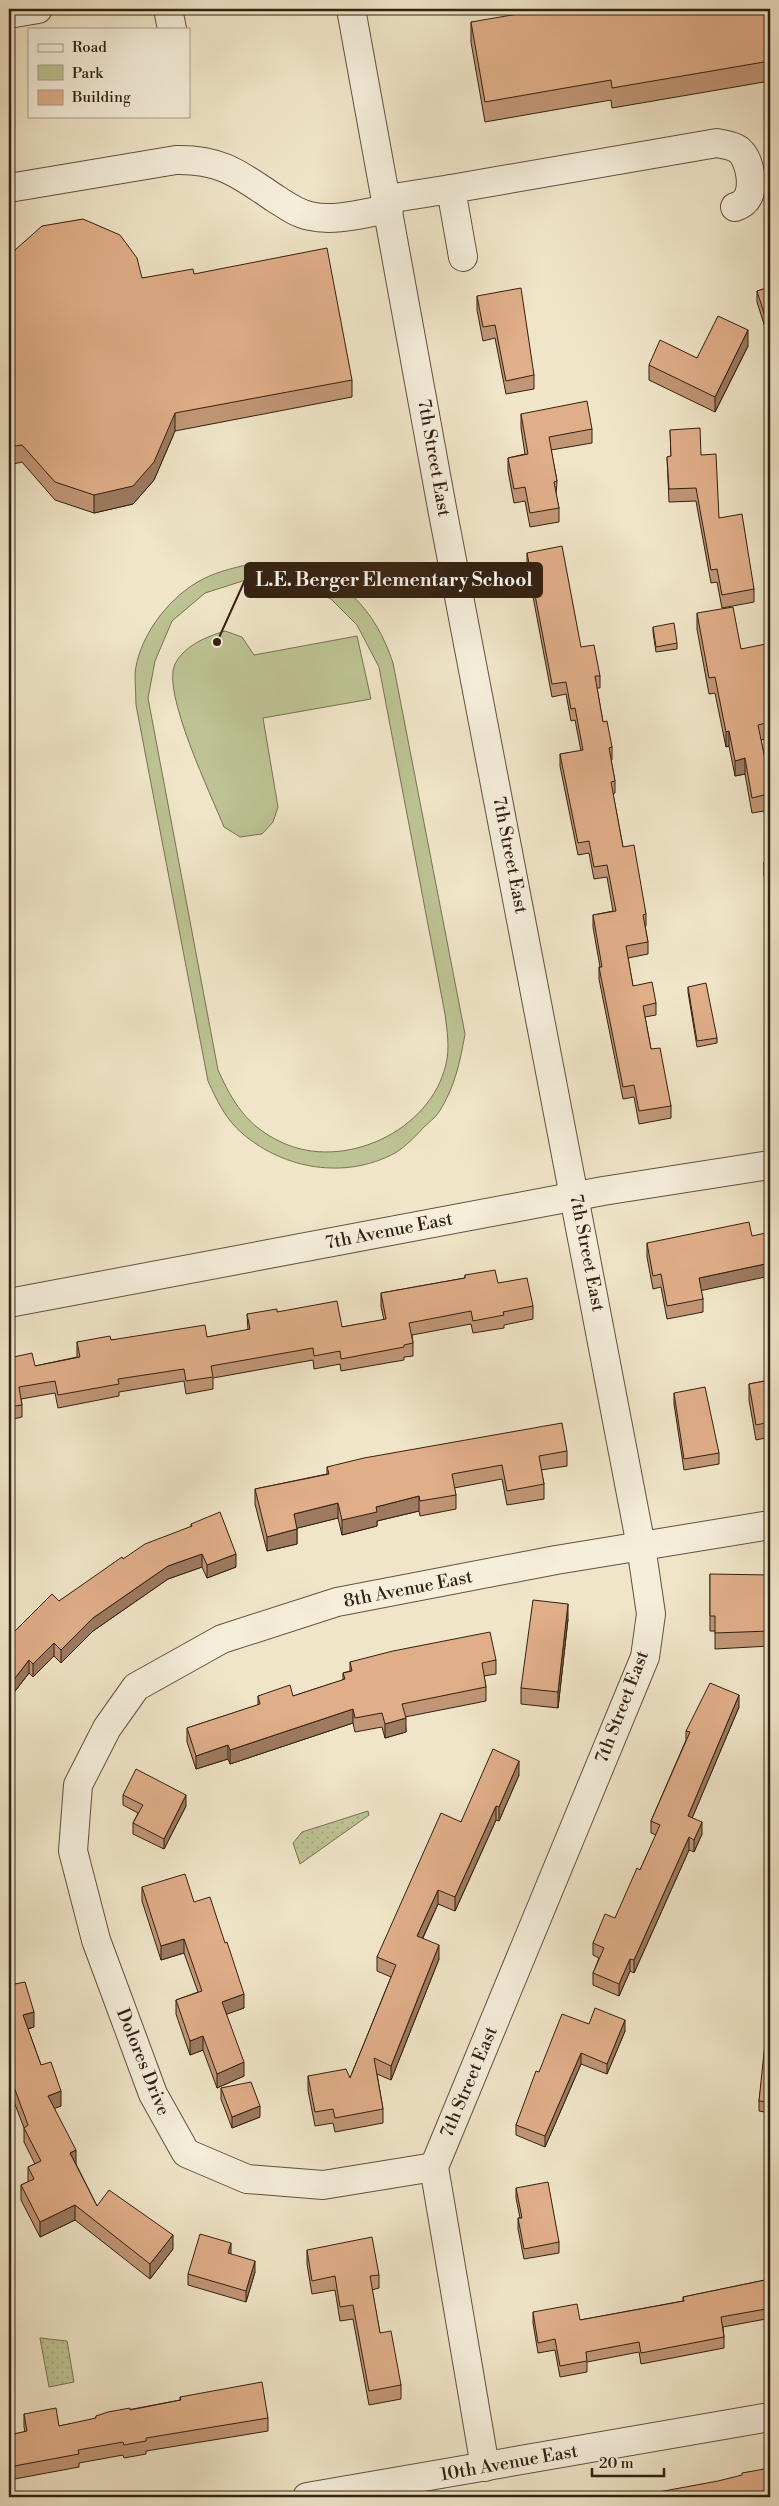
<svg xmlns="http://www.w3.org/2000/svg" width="779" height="2506" viewBox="0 0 779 2506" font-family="'Libre Bodoni',serif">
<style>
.park{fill:#bdc393;stroke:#787252;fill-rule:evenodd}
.garden{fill:url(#garden-dots);stroke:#787252}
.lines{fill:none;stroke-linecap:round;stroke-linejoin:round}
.minor-casing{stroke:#62513f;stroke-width:30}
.minor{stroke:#f5eedb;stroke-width:28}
.wall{fill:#c19676;stroke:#332011}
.shaded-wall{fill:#9d7a60;stroke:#332011}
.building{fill:#e0ae89;stroke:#332011}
.labels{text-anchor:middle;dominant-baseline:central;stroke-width:4.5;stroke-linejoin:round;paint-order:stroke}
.street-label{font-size:18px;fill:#332011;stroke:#f5eedb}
.leader{fill:none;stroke:#332011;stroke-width:2}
.callout-dot{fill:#332011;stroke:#f5eedb;stroke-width:2}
.callout{fill:#332011;stroke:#332011;stroke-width:2}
.callout-label{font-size:19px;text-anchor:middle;font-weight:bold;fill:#fff}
</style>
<defs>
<pattern id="garden-dots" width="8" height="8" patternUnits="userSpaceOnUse" patternTransform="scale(1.25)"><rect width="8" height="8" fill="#bdc393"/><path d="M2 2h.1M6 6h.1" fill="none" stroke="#a3a77e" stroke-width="1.8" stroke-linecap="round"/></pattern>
</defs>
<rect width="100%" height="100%" fill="#f0e5c8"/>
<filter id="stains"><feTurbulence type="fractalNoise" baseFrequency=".004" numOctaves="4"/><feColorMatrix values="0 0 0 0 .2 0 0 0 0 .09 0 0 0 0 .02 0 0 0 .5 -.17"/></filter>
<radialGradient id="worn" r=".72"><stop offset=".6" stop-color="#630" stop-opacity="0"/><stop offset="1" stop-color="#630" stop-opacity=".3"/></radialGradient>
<g class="park">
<path d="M 251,564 C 262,564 275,562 286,564 C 342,573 376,611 393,663 L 465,1034 C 460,1062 455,1087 439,1112 C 435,1118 428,1123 423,1128 C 415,1137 405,1147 395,1153 C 345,1180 284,1169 243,1134 C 226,1120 217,1101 208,1081 L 136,705 C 136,695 135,684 135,674 C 138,639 166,601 196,583 C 212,573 232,568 251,564 ZM 252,578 L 285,579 L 331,599 L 357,625 L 379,667 L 445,1014 C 447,1030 450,1048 446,1064 C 431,1131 343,1172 281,1142 C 247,1126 233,1103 218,1070 L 148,698 L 155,661 L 172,621 L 205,593 Z"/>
<path d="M 225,631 L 242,637 L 254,655 L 357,636 L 371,699 L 263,718 L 278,807 L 273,822 L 262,834 L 240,837 L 224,827 C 212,797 161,691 175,664 C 185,645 206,637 225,631 Z"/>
</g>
<g class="garden">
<polygon points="368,1811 369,1815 300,1864 293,1843 302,1832"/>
<polygon points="40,2338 67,2341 74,2382 49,2387"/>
</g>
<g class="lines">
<defs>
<g id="minor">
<polyline points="168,9 172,29"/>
<polyline points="351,9 442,508 641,1546 651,1614 645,1657 434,2167 485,2467"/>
<polyline points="9,14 38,9"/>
<path d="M 9,188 L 176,160 C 222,159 240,175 276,199 C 287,206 298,214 310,216 C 335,222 364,213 389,209"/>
<path d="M 451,189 L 717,143 C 725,145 732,145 739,150 C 750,159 756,190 745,201 C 743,204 738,206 735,207"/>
<polyline points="387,199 451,189 463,257"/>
<polyline points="9,1303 603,1191 770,1165"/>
<polyline points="434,2167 323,2185 247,2179 186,2153 153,2094 96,1940 73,1851 78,1785 107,1728 136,1687 222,1639 337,1602 556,1560 770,1525"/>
<polyline points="307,2497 770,2417"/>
</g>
</defs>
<use href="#minor" class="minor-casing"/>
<use href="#minor" class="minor"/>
</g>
<g class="wall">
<polygon points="770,9 770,81 612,108 611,100 485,122 471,42 471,22"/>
<polygon points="9,269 142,278 194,274 352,380 352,397 175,431 154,480 133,504 94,513 55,500 22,462 9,465"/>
<polygon points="770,287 770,343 757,302 757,291"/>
<polygon points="477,296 534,375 534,389 506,394 495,338 483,341 477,310"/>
<polygon points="748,346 715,412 649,380 649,365 697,358"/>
<polygon points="521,414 592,429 592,443 551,450 557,481 556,495 559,508 559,522 530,527 525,501 514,503 508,471 508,458 525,454 521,428"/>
<polygon points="670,430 701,455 719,518 754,589 754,602 722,608 717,582 711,583 696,501 669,502 667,457 671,456"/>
<polygon points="527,553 581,647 600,676 600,688 597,688 603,722 612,747 612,760 611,760 615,781 615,793 613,794 623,847 646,914 646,926 645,926 648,942 648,954 628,958 633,986 656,1003 656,1015 645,1017 651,1049 671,1106 671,1118 639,1124 634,1097 623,1099 599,979 599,967 600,967 593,927 593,915 613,911 607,877 594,879 589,853 578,855 560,766 560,754 581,751 575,720 571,721 566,694 552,697 527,565"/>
<polygon points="697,613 741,649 770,663 770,738 761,740 767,769 770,768 770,845 764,811 752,813 745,774 735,776 729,746 726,747 715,693 709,694 697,629"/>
<polygon points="653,627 677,643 677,649 656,652 653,632"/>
<polygon points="770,861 770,928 766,903 766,890 767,890 764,875 764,862"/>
<polygon points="688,987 717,1038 717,1043 697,1047 688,992"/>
<polygon points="647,1243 701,1291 703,1299 703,1312 667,1319 661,1287 653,1289 647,1257"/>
<polygon points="465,1275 498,1283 533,1306 533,1319 504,1325 504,1328 473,1333 471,1324 412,1335 413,1343 413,1356 404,1357 404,1360 341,1371 340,1364 314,1369 313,1360 213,1378 213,1389 186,1394 184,1381 119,1392 119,1396 58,1408 55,1393 21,1399 22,1405 22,1417 9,1420 9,1358 35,1366 77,1357 77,1342 111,1340 207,1337 248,1330 247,1314 277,1312 342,1327 384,1320 381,1306 381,1293 465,1278"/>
<polygon points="770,1380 770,1437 756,1440 749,1400 749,1384"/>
<polygon points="674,1393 719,1453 719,1464 684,1470 674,1404"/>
<polygon points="567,1451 567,1466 541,1470 544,1484 544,1499 507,1505 502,1479 454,1488 456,1495 456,1509 420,1516 419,1511 377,1521 377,1526 342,1535 338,1518 297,1528 297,1544 267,1551 255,1504 255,1489 327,1474 327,1467"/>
<polygon points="191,1524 236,1567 207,1578 202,1567 168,1579 93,1631 61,1663 54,1656 33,1677 29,1673 9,1699 9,1637 59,1601 123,1559 191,1527"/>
<polygon points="710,1574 770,1619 770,1646 715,1649 715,1631 710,1631"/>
<polygon points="568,1619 558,1708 521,1704 521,1688"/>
<polygon points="496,1660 496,1674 484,1676 486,1687 486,1701 405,1717 406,1732 385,1738 382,1727 355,1732 353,1723 230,1764 228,1759 196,1769 187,1742 187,1728 258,1705 258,1696 293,1696 343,1680 343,1673 350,1671 350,1662"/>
<polygon points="739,1707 692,1818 702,1834 694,1852 689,1850 634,1973 630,1971 619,1996 593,1985 593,1973 599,1958 593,1955 593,1943 615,1918 640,1870 656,1835 651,1833 651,1821 686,1740 686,1731"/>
<polygon points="519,1775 499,1821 496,1820 455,1911 438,1904 423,1938 439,1959 391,2080 377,2074 383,2109 383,2123 335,2132 333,2123 315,2126 308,2090 308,2076 350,2078 391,1977 377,1971 377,1957 461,1822"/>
<polygon points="123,1795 186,1806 164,1849 133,1834 133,1823 138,1813 123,1805"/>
<polygon points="142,1887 194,1902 244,2008 226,2014 244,2076 217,2088 203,2050 190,2055 176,2014 176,2000 198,1992 184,1953 161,1960 142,1901"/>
<polygon points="9,1965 15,1984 34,2027 28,2029 41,2065 61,2106 54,2108 76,2164 97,2206 173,2249 150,2279 75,2220 40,2237 21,2200 21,2185 28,2182 28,2167 35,2164 24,2142 24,2128 10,2091 9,2091"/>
<polygon points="770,2021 770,2113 759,2111 759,2101"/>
<polygon points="589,2024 625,2031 607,2074 581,2064 545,2147 516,2135 516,2125 539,2072"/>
<polygon points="221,2088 260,2117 232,2128 221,2099"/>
<polygon points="765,2134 770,2134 770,2219 765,2145"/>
<polygon points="516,2188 559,2242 559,2253 524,2259 518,2229 518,2218 520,2218 516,2198"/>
<polygon points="307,2250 379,2275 379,2288 372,2290 380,2333 401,2385 401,2399 369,2405 353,2319 340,2321 335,2290 312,2294 307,2264"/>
<polygon points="231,2254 255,2272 246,2302 188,2285 188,2274"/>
<polygon points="770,2279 770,2339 769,2339 766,2319 723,2327 724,2337 724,2348 641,2364 639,2352 587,2362 587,2372 560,2377 555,2350 538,2353 533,2323 533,2312 580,2320 683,2301 683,2297"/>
<polygon points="180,2397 268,2418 268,2431 146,2451 146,2454 124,2458 123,2455 79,2463 79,2467 9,2480 9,2435 25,2432 24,2427 24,2414 59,2426 96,2419 96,2416 180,2400"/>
</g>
<g class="shaded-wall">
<polygon points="748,330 748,346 715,412 715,397"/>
<polygon points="175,413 175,431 154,480 133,504 94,513 94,495"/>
<polygon points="729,731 729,746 726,747 726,732"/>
<polygon points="745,758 745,774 735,776 735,761"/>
<polygon points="770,1263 770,1276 699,1291 699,1278"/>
<polygon points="419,1496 419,1511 377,1521 377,1526 342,1535 342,1520 376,1507"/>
<polygon points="338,1503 338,1518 294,1529 294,1514"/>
<polygon points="297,1529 297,1544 267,1551 267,1537"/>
<polygon points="202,1554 202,1567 168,1579 93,1631 61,1663 61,1650 93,1618 168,1566"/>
<polygon points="236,1554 236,1567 207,1578 207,1565"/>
<polygon points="568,1604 568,1619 558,1708 558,1692"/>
<polygon points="54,1643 54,1656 33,1677 33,1664"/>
<polygon points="29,1660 29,1673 9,1699 9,1686"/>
<polygon points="739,1695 739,1707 688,1828 688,1816"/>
<polygon points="353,1709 353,1723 230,1764 230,1750"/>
<polygon points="406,1718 406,1732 385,1738 385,1724"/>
<polygon points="228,1745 228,1759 196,1769 196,1756"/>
<polygon points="519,1761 519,1775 499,1821 499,1807"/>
<polygon points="186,1795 186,1806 164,1849 164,1839"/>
<polygon points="496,1806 496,1820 455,1911 455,1897"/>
<polygon points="702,1822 702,1834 694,1852 694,1840"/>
<polygon points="689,1837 689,1850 634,1973 634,1960"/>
<polygon points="438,1890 438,1904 417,1950 417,1936"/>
<polygon points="184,1939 184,1953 161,1960 161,1946"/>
<polygon points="439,1945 439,1959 391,2080 391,2066"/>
<polygon points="630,1959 630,1971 619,1996 619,1984"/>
<polygon points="244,1994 244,2008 222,2016 222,2002"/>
<polygon points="34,2012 34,2027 23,2030 23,2015"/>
<polygon points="625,2020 625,2031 607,2074 607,2064"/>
<polygon points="203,2036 203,2050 190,2055 190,2041"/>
<polygon points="581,2053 581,2064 545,2147 545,2136"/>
<polygon points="244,2062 244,2076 217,2088 217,2074"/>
<rect x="9" y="2076" width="1" height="15"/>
<polygon points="61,2091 61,2106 48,2111 48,2096"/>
<polygon points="260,2106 260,2117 232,2128 232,2117"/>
<polygon points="76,2150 76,2165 70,2153"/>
<polygon points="75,2205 75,2220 40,2237 40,2222"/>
<polygon points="173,2235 173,2249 150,2279 150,2264"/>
<polygon points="231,2243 231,2253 228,2264 228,2253"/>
<polygon points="255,2261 255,2272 246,2302 246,2291"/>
</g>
<g class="building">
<polygon points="547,9 770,9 770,61 612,88 611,80 485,102 471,22"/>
<polygon points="83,219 120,235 137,258 142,278 193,269 194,274 327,248 352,380 175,413 154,462 133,486 94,495 55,482 22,445 9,447 9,269 15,250 42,226"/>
<polygon points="770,287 770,332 757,291"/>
<polygon points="521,288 534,375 506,381 495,325 483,327 477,296"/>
<polygon points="718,316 748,330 715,397 649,365 660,340 697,358"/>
<polygon points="587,401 592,429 549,437 557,481 554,482 559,508 530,513 525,487 514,489 508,458 528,454 521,414"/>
<polygon points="700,428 701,455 716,454 719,518 742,514 754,589 722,595 717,569 711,570 696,488 669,489 667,457 671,456 670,430"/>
<polygon points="562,546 581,647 594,645 600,676 595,676 603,722 607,721 612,747 609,748 615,781 611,782 623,847 634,845 646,914 643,915 648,942 626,946 633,986 652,982 656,1003 643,1006 651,1049 660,1048 671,1106 639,1111 634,1085 623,1087 599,967 602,967 593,915 616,911 607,865 594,867 589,841 578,843 560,754 583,750 575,708 571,709 566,682 552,684 527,553"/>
<polygon points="733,607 741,649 766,644 770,663 770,722 758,725 767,769 770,768 770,830 764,795 752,798 745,758 735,761 729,731 726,732 715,677 709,678 697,613"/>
<polygon points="674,623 677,643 656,647 653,627"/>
<polygon points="770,861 770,915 766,890 769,890 764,862"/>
<polygon points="706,983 717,1038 697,1041 688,987"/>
<polygon points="749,1222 752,1236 770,1232 770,1263 699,1278 703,1299 667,1306 661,1274 653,1276 647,1243"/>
<polygon points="495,1270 498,1283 527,1278 533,1306 503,1312 504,1315 473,1321 471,1311 409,1323 413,1343 404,1345 404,1347 341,1359 340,1351 314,1356 313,1348 211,1366 213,1377 186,1381 184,1369 118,1379 119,1384 58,1395 55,1381 19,1387 22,1405 9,1407 9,1358 32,1353 35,1366 80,1357 77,1342 110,1336 111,1340 205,1325 207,1337 250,1329 247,1314 277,1309 277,1312 337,1301 342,1327 386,1319 381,1293 465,1278 465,1275"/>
<polygon points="770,1380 770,1422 756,1425 749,1384"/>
<polygon points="705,1387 719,1453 684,1459 674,1393"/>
<polygon points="562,1423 567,1451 539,1456 544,1484 507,1491 502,1465 452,1474 456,1495 420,1501 419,1496 376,1507 377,1512 342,1520 338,1503 294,1514 297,1529 267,1537 255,1489 329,1474 327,1467 364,1458"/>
<polygon points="220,1512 236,1554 207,1565 202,1554 168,1566 93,1618 61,1650 54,1643 33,1664 29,1660 9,1686 9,1637 52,1594 59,1601 122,1557 123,1559 145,1544 192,1526 191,1524"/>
<polygon points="710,1574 770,1575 770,1631 715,1633 715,1616 710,1616"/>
<polygon points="533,1600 568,1604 558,1692 521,1688"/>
<polygon points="490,1632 496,1660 482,1663 486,1687 402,1704 406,1718 385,1724 382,1713 355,1718 353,1709 230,1750 228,1745 196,1756 187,1728 260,1704 258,1696 290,1685 293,1696 345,1679 343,1673 352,1671 350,1662 393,1651"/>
<polygon points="710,1683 739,1695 688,1816 702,1822 694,1840 689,1837 634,1960 630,1959 619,1984 593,1973 604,1948 593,1943 605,1914 615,1918 637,1868 640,1870 660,1825 651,1821 690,1732 686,1731"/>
<polygon points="493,1749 519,1761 499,1807 496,1806 455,1897 438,1890 417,1936 439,1945 391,2066 374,2058 383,2109 335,2118 333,2109 315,2112 308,2076 346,2069 350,2078 396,1965 377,1957 441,1813 461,1822"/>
<polygon points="136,1769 186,1795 164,1839 133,1823 143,1805 123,1795"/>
<polygon points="185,1874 194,1902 210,1897 225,1943 227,1942 244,1994 222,2002 244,2062 217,2074 203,2036 190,2041 176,2000 202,1991 184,1939 161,1946 142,1887"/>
<polygon points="9,1965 15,1984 25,1982 34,2012 23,2015 41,2065 51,2062 61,2091 48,2096 76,2150 70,2153 97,2206 109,2190 173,2235 150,2264 75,2205 40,2222 21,2185 34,2179 28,2167 41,2161 24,2128 28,2125 10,2076 9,2076"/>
<polygon points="595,2008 625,2020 607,2064 581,2053 545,2136 516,2125 536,2071 539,2072 562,2014 589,2024"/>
<polygon points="770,2021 770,2102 759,2101 765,2043"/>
<polygon points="251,2082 260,2106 232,2117 221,2088"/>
<polygon points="765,2134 770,2134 770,2208"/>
<polygon points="548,2182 559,2242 524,2249 518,2218 522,2218 516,2188"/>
<polygon points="200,2234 231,2243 228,2253 255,2261 246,2291 188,2274"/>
<polygon points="372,2237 379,2275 370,2276 380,2333 391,2331 401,2385 369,2391 353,2305 340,2307 335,2276 312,2281 307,2250"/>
<polygon points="770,2279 770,2328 769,2328 766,2309 721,2317 724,2337 641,2353 639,2342 586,2352 587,2361 560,2366 555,2339 538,2343 533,2312 577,2304 580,2320 684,2301 683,2297"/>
<polygon points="262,2382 268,2418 146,2438 146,2441 124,2445 123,2442 78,2450 79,2454 9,2467 9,2435 27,2431 24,2414 56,2408 59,2426 96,2418 96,2416 108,2412 130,2408 130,2410 181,2400 180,2397"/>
<polygon points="770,2468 770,2497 654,2497 653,2493 718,2481 742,2475 742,2473"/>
</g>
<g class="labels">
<g class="street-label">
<text transform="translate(434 458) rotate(80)">7th Street East</text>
<text transform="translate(510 855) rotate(79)">7th Street East</text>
<text transform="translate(389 1231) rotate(-11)">7th Avenue East</text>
<text transform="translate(587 1253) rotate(79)">7th Street East</text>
<text transform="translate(408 1589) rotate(-11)">8th Avenue East</text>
<text transform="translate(622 1707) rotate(-69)">7th Street East</text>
<text transform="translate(143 2062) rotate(68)">Dolores Drive</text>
<text transform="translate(469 2082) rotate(-67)">7th Street East</text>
<text transform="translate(509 2463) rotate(-10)">10th Avenue East</text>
</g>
</g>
<path class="leader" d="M217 642L245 580"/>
<circle class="callout-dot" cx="217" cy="642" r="5"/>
<rect class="callout" x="245" y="563" width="297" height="34" rx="5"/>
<g class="callout-label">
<text x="394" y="586">L.E. Berger Elementary School</text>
</g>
<rect width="779" height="2506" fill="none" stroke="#f0e5c8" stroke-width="30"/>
<rect x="10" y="10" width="759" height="2486" fill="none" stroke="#332011" stroke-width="2.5"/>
<rect x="15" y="15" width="749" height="2476" fill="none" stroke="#332011"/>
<rect x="28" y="28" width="162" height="90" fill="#f5eedb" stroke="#a79c8a"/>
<rect x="38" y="44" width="25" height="8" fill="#f5eedb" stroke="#a79c8a"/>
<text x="72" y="52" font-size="15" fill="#332011">Road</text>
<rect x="38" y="65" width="25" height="15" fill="#bdc393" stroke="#a79c8a"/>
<text x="72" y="78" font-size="15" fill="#332011">Park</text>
<rect x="38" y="90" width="25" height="15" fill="#e0ae89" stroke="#a79c8a"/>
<text x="72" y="102" font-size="15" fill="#332011">Building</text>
<path d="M592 2468v8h72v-8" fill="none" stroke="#332011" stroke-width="2.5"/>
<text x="599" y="2468" font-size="15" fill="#332011" stroke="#f5eedb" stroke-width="4" paint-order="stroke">20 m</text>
<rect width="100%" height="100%" filter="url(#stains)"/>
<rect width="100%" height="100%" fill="url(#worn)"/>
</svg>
